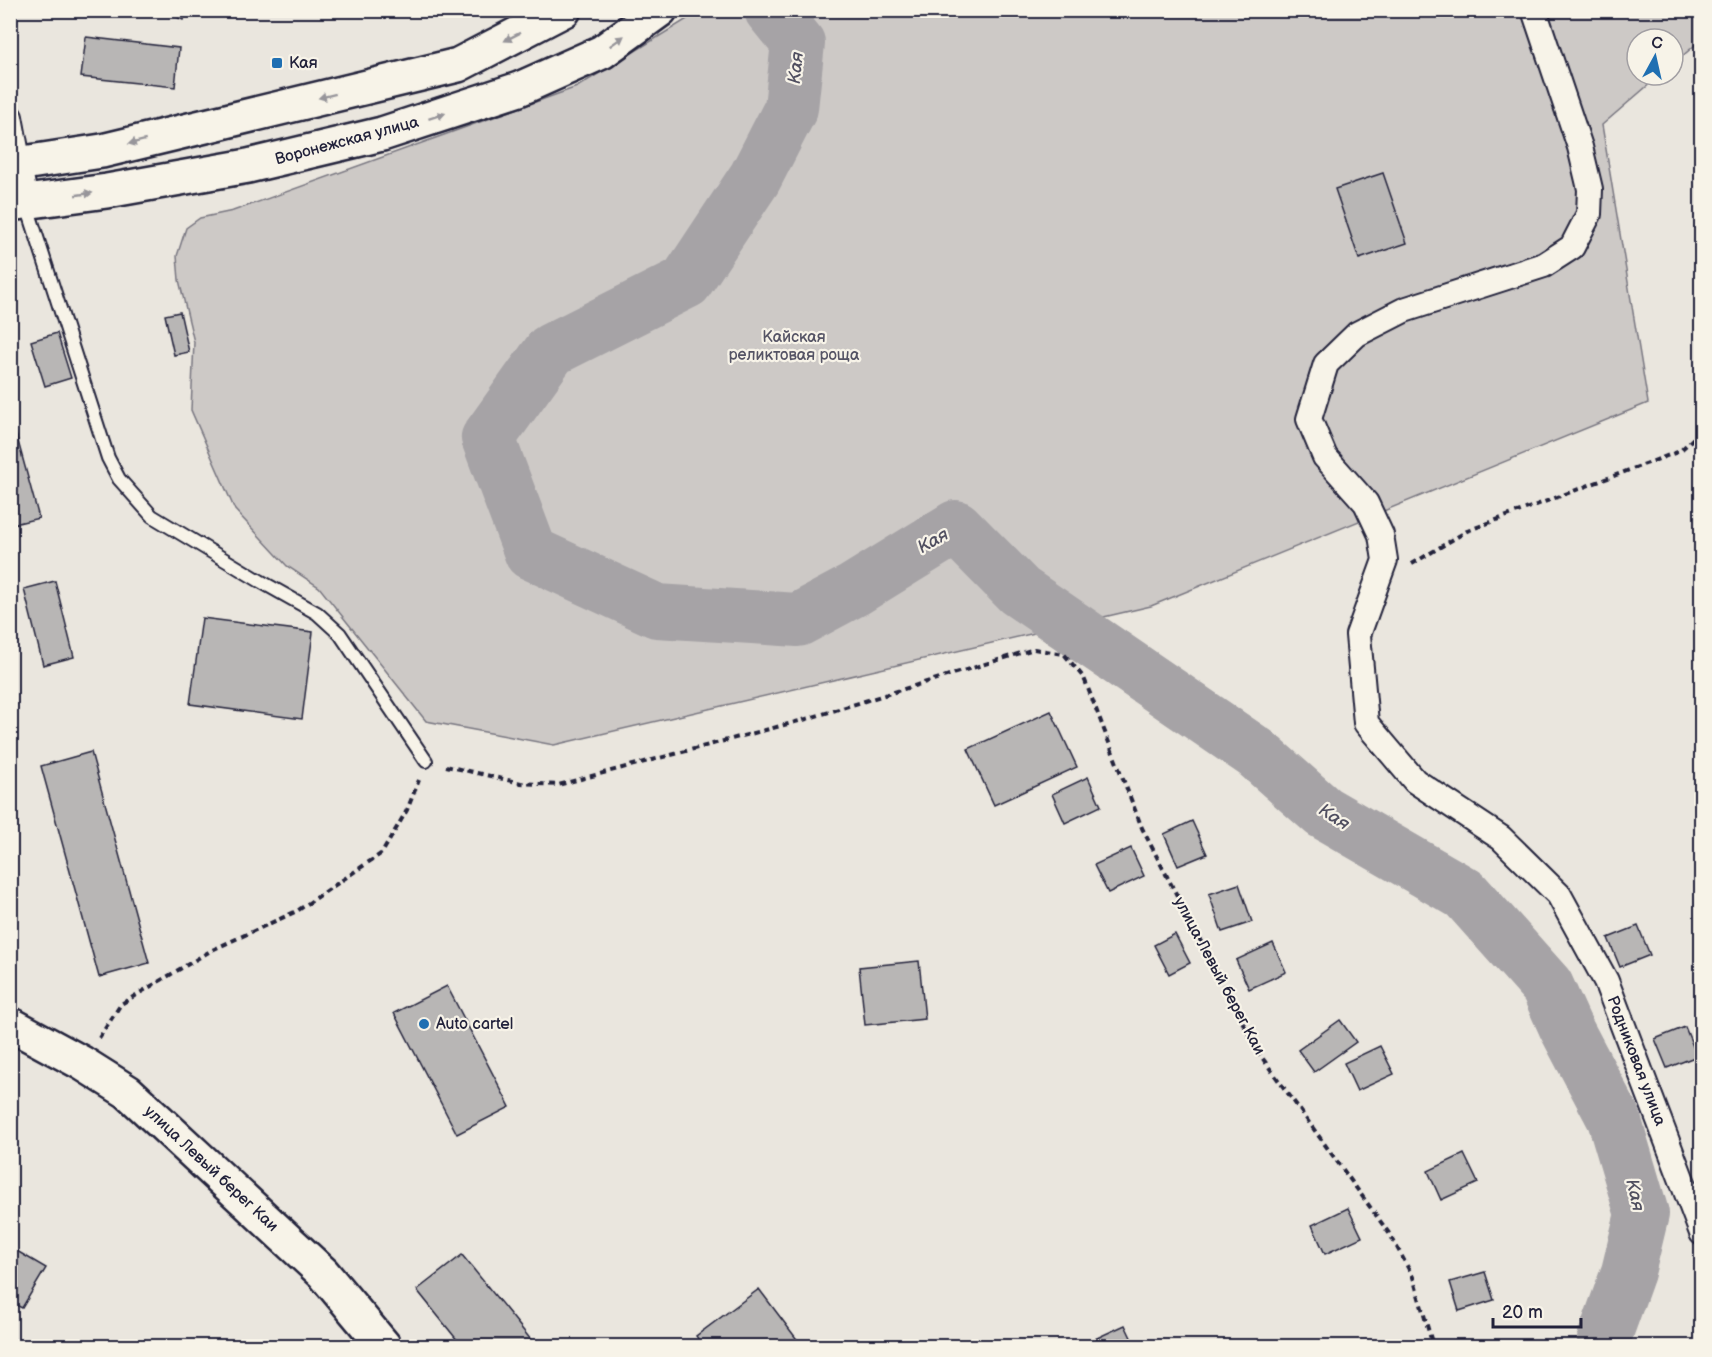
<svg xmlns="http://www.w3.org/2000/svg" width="1712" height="1357" viewBox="0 0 1712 1357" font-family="'Balsamiq Sans',sans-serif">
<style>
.green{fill:#cdc9c6;stroke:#787680;stroke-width:1.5}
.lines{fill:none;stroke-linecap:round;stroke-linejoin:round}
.river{stroke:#a6a3a6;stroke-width:54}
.building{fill:#b8b6b5;stroke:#22223b;stroke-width:1.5}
.lane-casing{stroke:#22223b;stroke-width:16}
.street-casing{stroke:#22223b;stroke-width:28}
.secondary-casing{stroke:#22223b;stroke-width:38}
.primary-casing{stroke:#22223b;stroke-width:38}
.path{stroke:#22223b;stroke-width:4;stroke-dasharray:6 4.5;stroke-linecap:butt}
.lane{stroke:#f7f3e8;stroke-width:12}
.street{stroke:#f7f3e8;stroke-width:24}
.secondary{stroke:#f7f3e8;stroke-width:33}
.primary{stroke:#f7f3e8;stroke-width:33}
.oneway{fill:#97959a}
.poi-dot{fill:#1f6fb2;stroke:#f7f3e8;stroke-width:2}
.labels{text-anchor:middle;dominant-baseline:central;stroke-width:4.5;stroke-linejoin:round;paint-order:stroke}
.poi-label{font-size:16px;fill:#22223b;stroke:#f7f3e8;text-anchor:start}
.street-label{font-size:16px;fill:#22223b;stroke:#f7f3e8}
.park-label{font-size:16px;fill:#555465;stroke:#f7f3e8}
.water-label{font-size:18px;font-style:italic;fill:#504f60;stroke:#f7f3e8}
</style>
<rect width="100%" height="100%" fill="#eae6de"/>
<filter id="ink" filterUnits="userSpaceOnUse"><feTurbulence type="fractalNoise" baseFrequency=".0167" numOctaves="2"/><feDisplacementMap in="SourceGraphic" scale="12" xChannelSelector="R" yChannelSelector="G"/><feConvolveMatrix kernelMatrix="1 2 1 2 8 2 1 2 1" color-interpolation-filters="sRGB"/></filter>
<g filter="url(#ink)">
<polygon class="green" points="700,11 1701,11 1701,40 1673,64 1673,39 1637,39 1637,75 1660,75 1602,125 1648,403 1151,606 554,745 426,721 319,587 287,566 235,510 191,410 194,342 179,280 177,256 186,228 200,218 233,211 577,87"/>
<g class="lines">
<polyline class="river" points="771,10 798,43 791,108 755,178 686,282 551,350 488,438 531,553 657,611 798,620 854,590 956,527 1019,591 1256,753 1323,812 1465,894 1547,986 1565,1026 1614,1119 1642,1214 1628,1272 1604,1339 1605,1346"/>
</g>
<g class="building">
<polygon points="162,10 188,10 183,20"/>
<polygon points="86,37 179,48 175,87 81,77"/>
<polygon points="1383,173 1407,243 1359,259 1335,189"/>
<polygon points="180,312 189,352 174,355 165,315"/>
<polygon points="57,333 71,378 45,386 31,341"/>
<polygon points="10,412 39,518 10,525"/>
<polygon points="55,581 74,657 43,665 24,589"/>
<polygon points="202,618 313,632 302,719 190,704"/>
<polygon points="1051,711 1077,767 994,805 968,749"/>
<polygon points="91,752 149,963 99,977 41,766"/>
<polygon points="1088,777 1101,806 1065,823 1052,794"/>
<polygon points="1192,821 1207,854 1178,866 1164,834"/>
<polygon points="1131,848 1144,876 1108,893 1094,865"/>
<polygon points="1239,884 1252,922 1222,932 1209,894"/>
<polygon points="1638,926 1650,955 1620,967 1608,938"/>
<polygon points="1175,934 1190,963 1169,974 1154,945"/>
<polygon points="1273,943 1286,972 1249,989 1236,960"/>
<polygon points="919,961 925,1019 865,1025 859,967"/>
<polygon points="447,986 510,1107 457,1134 394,1013"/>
<polygon points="1340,1020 1356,1042 1314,1072 1298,1050"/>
<polygon points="1685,1027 1697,1056 1667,1068 1655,1039"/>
<polygon points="1380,1046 1394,1074 1357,1091 1344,1063"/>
<polygon points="1464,1154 1478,1183 1441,1200 1428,1171"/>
<polygon points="1348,1208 1362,1237 1325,1254 1312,1225"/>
<polygon points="10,1247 46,1268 22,1308 10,1302"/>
<polygon points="462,1255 536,1346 462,1346 417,1290"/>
<polygon points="1485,1272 1494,1300 1459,1311 1450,1282"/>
<polygon points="759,1289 802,1346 703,1346 696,1336"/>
<polygon points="1125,1325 1135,1346 1091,1346 1088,1342"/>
</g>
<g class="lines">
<defs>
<polyline id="lane" points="26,203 108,458 119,479 152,516 260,581 317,613 340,634 426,761"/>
<g id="street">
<polyline points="1534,10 1580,147 1590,189 1589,214 1572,247 1544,265 1404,310 1357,334 1326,364 1309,419 1325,457 1366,503 1381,535 1385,560 1358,635 1366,723 1415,781 1501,838 1559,895 1606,981 1702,1233"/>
<polyline points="10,117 26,202"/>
</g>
<polyline id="secondary" points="10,1024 82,1063 128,1092 323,1273 384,1346"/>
<g id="primary">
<polyline points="10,165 102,151 458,65 564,10"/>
<polyline points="10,204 107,191 248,166 382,134 519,89 602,52 660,10"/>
</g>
</defs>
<use href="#lane" class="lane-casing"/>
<use href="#street" class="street-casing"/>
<use href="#secondary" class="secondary-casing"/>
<use href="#primary" class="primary-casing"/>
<g class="path">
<polyline points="1412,564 1467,531 1680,451 1702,430"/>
<polyline points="446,766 521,783 558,785 803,720 1034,649 1064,654 1084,678 1142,828 1258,1052 1391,1236 1413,1277 1433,1346"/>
<polyline points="99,1038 121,1004 212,950 297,911 382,853 407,810 419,780"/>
</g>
<use href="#lane" class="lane"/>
<use href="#street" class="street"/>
<use href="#secondary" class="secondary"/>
<use href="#primary" class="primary"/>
</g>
<defs><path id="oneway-solid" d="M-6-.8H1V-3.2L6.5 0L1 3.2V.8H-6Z" transform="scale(1.5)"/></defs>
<g class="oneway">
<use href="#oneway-solid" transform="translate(512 37) rotate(153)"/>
<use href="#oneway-solid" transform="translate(617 41) rotate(-36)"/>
<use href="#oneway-solid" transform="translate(327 96) rotate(166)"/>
<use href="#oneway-solid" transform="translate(437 116) rotate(-18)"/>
<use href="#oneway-solid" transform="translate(137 142) rotate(166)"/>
<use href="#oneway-solid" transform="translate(84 194) rotate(-8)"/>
</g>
</g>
<g class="poi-dot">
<rect x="271" y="57" width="12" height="12" rx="3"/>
<circle cx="424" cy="1024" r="6"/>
</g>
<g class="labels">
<g class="poi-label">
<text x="289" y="63">Кая</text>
<text x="436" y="1024">Auto cartel</text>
</g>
<g class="street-label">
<text transform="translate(347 141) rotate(-15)">Воронежская улица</text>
<text transform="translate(1219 976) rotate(62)">улица Левый берег Каи</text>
<text transform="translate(1636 1061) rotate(69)">Родниковая улица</text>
<text transform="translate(211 1169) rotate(43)">улица Левый берег Каи</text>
</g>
<g class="park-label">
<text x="794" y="337">Кайская<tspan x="794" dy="18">реликтовая роща</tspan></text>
</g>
<g class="water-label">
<text transform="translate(796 68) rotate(-84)">Кая</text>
<text transform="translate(933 541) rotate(-30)">Кая</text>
<text transform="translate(1334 817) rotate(33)">Кая</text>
<text transform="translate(1635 1195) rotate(77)">Кая</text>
</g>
</g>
<rect width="1712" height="1357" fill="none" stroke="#f7f3e8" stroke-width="36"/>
<rect x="18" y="18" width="1676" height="1321" fill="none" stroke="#22223b" stroke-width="2" filter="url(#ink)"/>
<g transform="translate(1655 57) rotate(8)"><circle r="28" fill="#f7f3e8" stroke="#a29fa3" stroke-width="1.5"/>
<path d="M0-4.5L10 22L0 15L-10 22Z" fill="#1f6fb2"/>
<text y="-9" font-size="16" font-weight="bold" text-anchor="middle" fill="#22223b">С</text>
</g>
<path d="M1493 1318v9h88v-9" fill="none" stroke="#22223b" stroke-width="3"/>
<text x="1502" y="1318" font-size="18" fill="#22223b" stroke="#f7f3e8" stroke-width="4.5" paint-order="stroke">20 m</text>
</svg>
